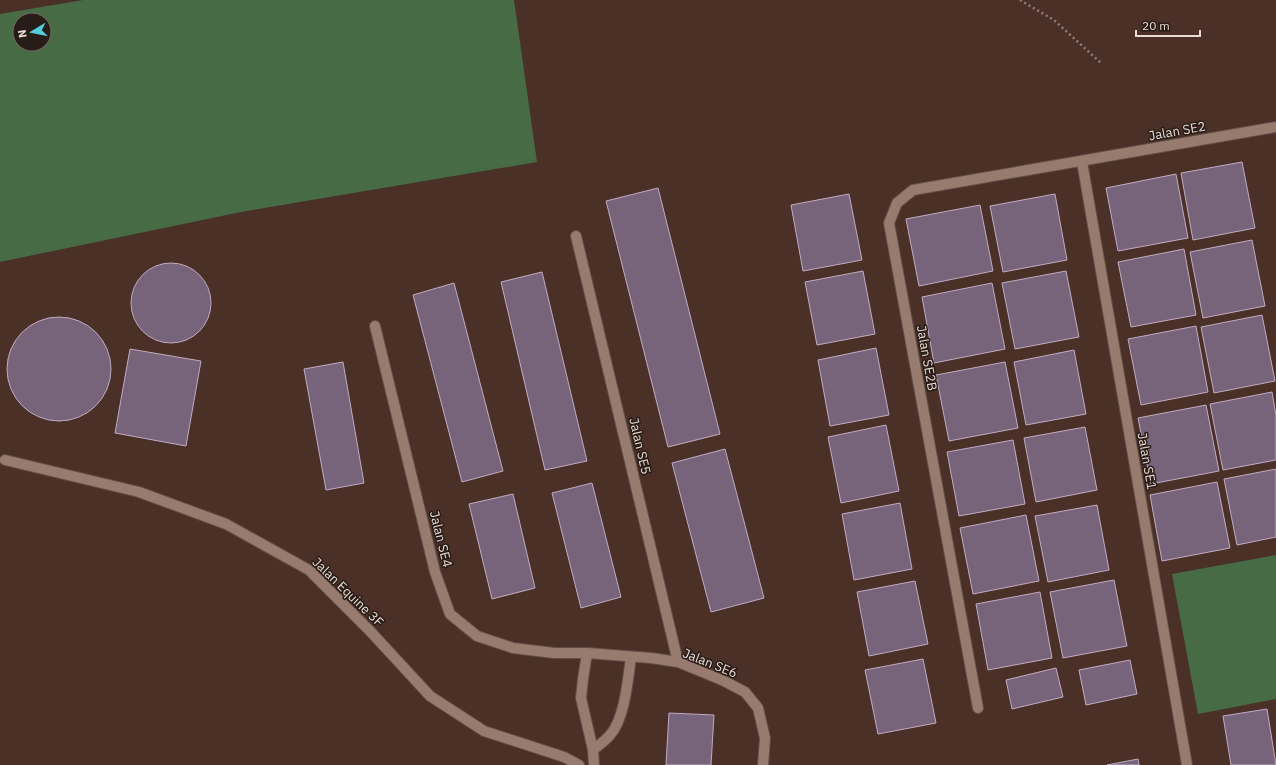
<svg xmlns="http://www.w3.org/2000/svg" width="1276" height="765" viewBox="0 0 1276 765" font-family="'IBM Plex Sans',sans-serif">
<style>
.green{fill:#466b45;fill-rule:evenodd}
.building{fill:#78647a;stroke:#c1acc3}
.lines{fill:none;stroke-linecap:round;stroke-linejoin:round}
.minor-casing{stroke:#644f46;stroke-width:12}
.path{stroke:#937d75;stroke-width:2.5;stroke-dasharray:2 3;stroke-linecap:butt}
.minor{stroke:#987b6f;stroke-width:10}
.labels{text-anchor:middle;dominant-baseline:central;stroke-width:3;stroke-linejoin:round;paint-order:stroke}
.street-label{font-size:13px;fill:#ebdbd4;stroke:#271c17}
</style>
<rect width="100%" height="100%" fill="#4a3027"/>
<g class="green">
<path d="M 83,0 L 514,0 L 537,162 L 241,212 L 0,262 L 0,14 ZM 20,20 L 44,20 L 44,44 L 20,44 Z"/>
<polygon points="1276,555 1276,699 1198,714 1172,574"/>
</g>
<g class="building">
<polygon points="1242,162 1255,228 1193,240 1181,173"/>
<polygon points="1176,174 1188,238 1118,251 1106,188"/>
<polygon points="658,188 720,434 668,447 606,201"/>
<polygon points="849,194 862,260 803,271 791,205"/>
<polygon points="1055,194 1067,260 1003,272 990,206"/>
<polygon points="980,205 993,271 919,286 906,219"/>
<polygon points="1252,240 1265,306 1203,318 1190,252"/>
<polygon points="1184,249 1196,315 1131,327 1118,262"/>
<circle cx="171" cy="303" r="40"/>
<polygon points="863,271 875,334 817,345 805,282"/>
<polygon points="1066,271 1079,337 1015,349 1002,283"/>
<polygon points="542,272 587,461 545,470 501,282"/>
<polygon points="454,283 503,471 462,482 413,295"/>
<polygon points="992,283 1005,349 934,363 922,297"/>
<polygon points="1262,315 1275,381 1214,393 1201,327"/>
<circle cx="59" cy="369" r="52"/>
<polygon points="1196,326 1208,392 1141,405 1128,339"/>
<polygon points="876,348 889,415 830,426 818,360"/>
<polygon points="130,349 201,361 186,446 115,433"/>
<polygon points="1074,350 1086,414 1026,425 1014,362"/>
<polygon points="343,362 364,483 326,490 304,369"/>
<polygon points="1005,362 1018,428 949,441 936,375"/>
<polygon points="1272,392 1276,415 1276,460 1223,470 1210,404"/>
<polygon points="1206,405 1219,471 1151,484 1138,418"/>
<polygon points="886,425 899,491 841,503 828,437"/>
<polygon points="1085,427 1097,490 1036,502 1024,438"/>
<polygon points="1013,440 1025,504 959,516 947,452"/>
<polygon points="725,449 764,598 711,612 672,463"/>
<polygon points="1276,469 1276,537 1237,545 1224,479"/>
<polygon points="1217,482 1230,548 1162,561 1150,495"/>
<polygon points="592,483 621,597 581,608 552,493"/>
<polygon points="513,494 535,588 492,599 469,504"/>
<polygon points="900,503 912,569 854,580 842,514"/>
<polygon points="1097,505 1109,570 1048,582 1035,516"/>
<polygon points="1026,515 1039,581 973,594 960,528"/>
<polygon points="1114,580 1127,646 1063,658 1050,592"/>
<polygon points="915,581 928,644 869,656 857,592"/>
<polygon points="1040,592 1052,658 988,670 976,604"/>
<polygon points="923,659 936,723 878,734 865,670"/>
<polygon points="1130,660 1137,694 1086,705 1079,670"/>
<polygon points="1056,668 1063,697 1012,709 1006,680"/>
<polygon points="1267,709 1276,765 1231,765 1223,716"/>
<polygon points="669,713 714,715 711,765 666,765"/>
<polygon points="1138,759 1139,765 1107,765"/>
</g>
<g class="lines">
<defs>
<g id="minor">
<polyline points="1082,162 1187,765"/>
<polyline points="576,236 678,662"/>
<polyline points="375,326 435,572 450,614 477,636 513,648 554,653 587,653 651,658 678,662 724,681 745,692 758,708 765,738 763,765"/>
<polyline points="5,460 139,492 226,524 309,570 370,631 430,696 484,731 564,757 579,765"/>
<polyline points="587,653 583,679 581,698 593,750 594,765"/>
<polyline points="978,708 889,223 897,203 913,190 1276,127"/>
<path d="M 593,750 C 599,745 605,741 610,735 C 625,719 628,678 631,657"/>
</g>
</defs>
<use href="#minor" class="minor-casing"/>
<polyline class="path" points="1020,0 1054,20 1102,64"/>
<use href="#minor" class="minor"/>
</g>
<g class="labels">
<g class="street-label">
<text transform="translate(1177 131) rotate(-10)">Jalan SE2</text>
<text transform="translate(927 358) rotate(80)">Jalan SE2B</text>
<text transform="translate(640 446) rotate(77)">Jalan SE5</text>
<text transform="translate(1147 461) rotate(80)">Jalan SE1</text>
<text transform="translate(441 539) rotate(76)">Jalan SE4</text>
<text transform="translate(348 592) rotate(44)">Jalan Equine 3F</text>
<text transform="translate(710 663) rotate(22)">Jalan SE6</text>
</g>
</g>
<g transform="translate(32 32) rotate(260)"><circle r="19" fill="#271c17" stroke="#756863"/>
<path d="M0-3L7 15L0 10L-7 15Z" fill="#52cbda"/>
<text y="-6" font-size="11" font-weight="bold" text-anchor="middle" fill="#ebdbd4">N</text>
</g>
<path d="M1136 30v6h64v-6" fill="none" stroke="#ebdbd4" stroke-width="2"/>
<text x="1142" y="30" font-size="12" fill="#ebdbd4" stroke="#271c17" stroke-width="3" paint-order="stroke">20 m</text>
</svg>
